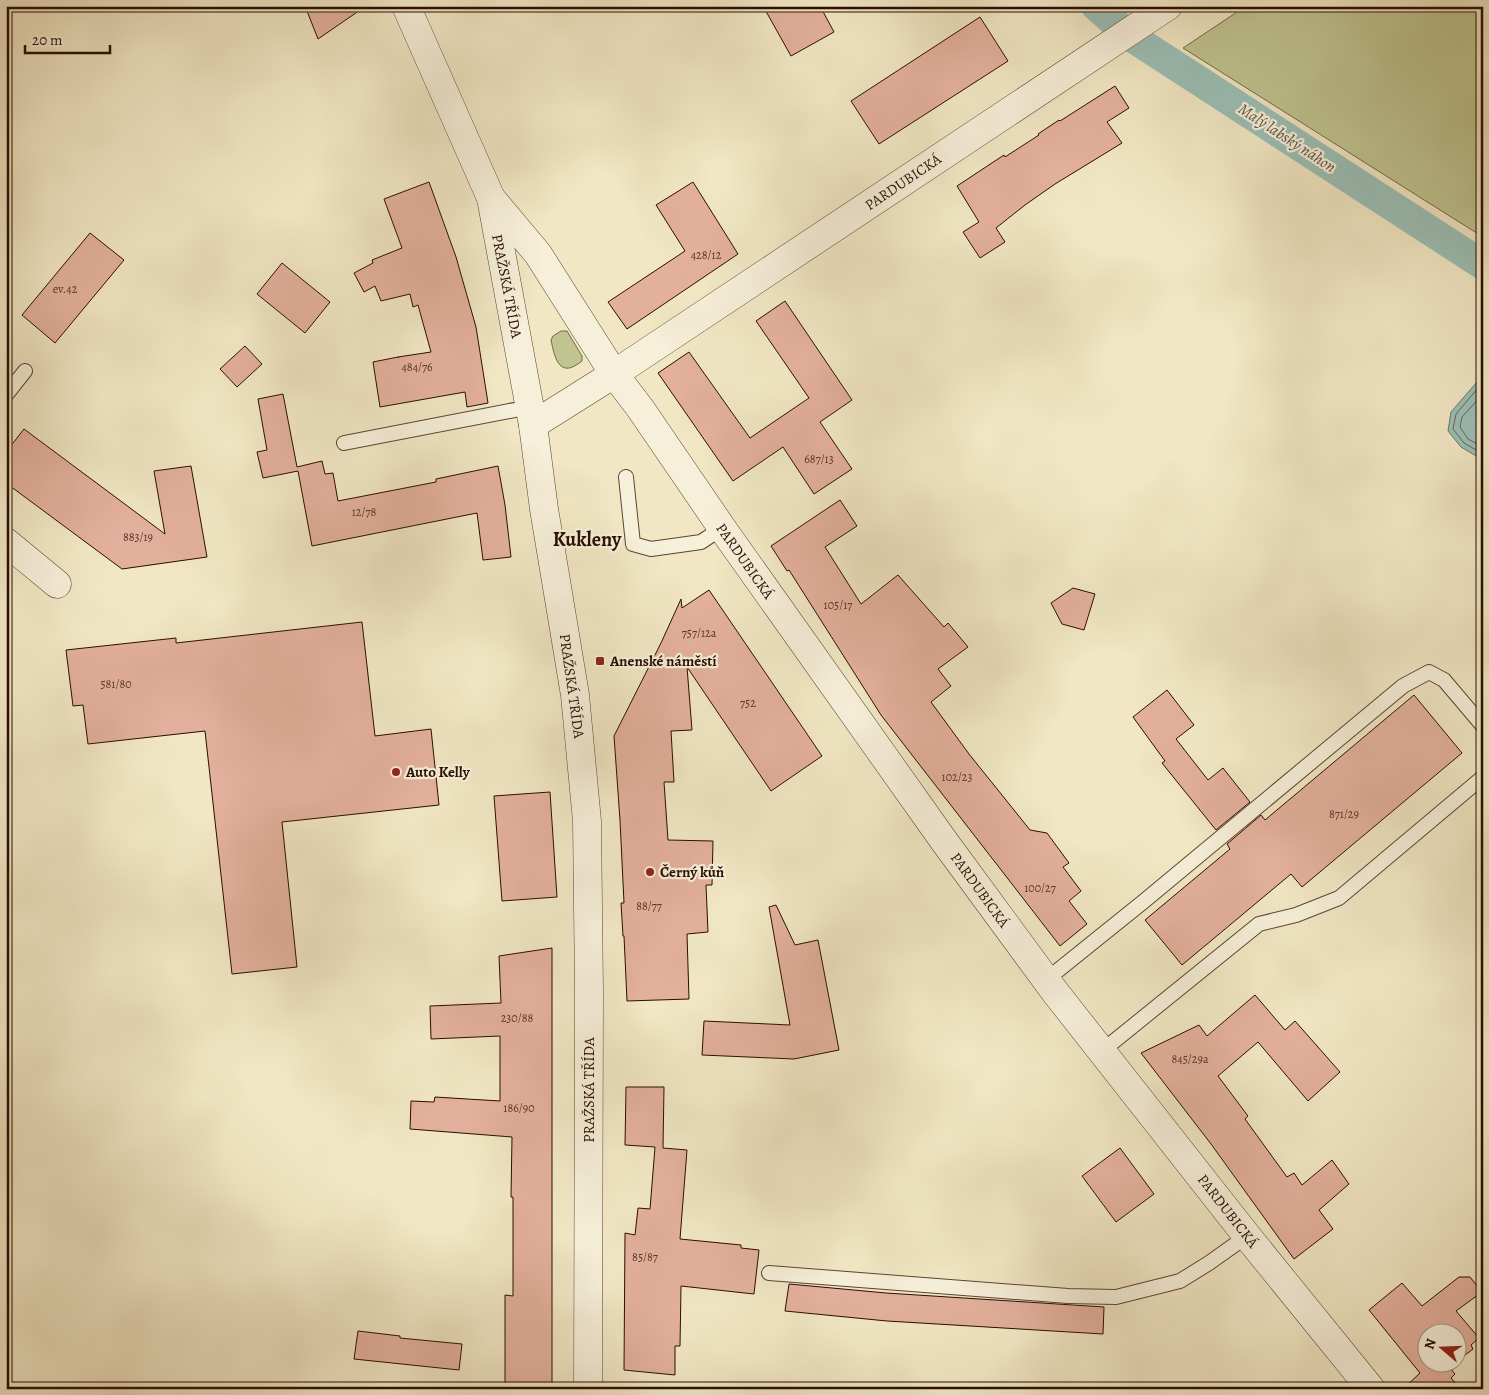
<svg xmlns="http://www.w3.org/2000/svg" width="1489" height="1395" viewBox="0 0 1489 1395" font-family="Alegreya,serif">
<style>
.green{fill:#bfc490;stroke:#746848}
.water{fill:#9bbfb6;stroke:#6d786d}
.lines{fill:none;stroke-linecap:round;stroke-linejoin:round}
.shore{stroke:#62665b;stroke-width:1}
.canal{stroke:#9bbfb6;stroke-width:30}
.building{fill:#e3b09d;stroke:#290d00}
.service-casing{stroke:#5b4431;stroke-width:16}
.minor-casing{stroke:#5b4431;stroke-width:29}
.tertiary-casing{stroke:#5b4431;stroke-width:29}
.service{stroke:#f6efd9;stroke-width:14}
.minor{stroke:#f6efd9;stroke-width:28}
.tertiary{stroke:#f6efd9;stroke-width:28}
.poi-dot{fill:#8f2418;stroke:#f6efd9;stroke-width:2}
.labels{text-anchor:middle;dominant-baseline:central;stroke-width:4.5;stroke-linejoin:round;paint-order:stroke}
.number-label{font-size:12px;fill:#583627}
.street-label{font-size:15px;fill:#290d00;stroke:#f6efd9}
.poi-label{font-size:15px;font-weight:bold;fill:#290d00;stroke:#f6efd9;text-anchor:start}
.water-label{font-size:16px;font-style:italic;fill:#575449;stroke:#f6efd9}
.district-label{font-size:20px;font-weight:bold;fill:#290d00;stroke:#f6efd9}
</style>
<rect width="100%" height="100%" fill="#f1e7c4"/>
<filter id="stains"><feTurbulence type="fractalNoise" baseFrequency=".004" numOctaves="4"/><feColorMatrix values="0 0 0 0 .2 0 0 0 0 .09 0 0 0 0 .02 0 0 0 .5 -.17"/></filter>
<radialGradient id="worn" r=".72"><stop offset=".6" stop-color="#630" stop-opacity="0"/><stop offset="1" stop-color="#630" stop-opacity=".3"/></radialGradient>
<g class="green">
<polygon points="1246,6 1483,6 1483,237 1183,48"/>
<path d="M 561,331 L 567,331 L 582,356 L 582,361 C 560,379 555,360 551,340 L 553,336 Z"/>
</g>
<polygon class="water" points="1477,382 1483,383 1483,460 1461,447 1448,431 1451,412"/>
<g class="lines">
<g class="shore">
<polyline points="1483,387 1478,388 1456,414 1453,429 1464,443 1483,454"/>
<polyline points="1483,394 1462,417 1460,427 1468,439 1483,447"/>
</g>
<polyline class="canal" points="1096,6 1130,36 1483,265"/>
</g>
<g class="building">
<polygon points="305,6 366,6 318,39"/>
<polygon points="763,6 820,6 834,32 791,56"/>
<polygon points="980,17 1008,61 879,144 851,101"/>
<polygon points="1115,86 1129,108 1107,122 1122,143 1055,184 1025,205 996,228 1005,242 980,258 963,232 979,222 957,186 1004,155 1005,157 1039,135 1038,134 1059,120 1060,121"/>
<polygon points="429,182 456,257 476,327 488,403 467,407 465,392 380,407 373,362 398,357 399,358 398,357 431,352 418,305 413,307 410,294 381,301 375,286 364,292 354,273 373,263 372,260 402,248 384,199"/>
<polygon points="693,182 738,254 627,329 608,302 685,251 656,205"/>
<polygon points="90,233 124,260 55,343 22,315"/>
<polygon points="282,263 330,302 305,333 257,294"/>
<polygon points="785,301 852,400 820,422 852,469 814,494 783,447 733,481 658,373 689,352 750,438 809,398 756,321"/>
<polygon points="245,346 262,364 237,387 220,369"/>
<polygon points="283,394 297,467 322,461 325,474 333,473 338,501 436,482 436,479 498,466 505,505 511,557 483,560 477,513 312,546 298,471 263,478 257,452 267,450 258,399"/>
<polygon points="24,429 165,534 154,471 191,466 207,557 122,569 6,483 6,452"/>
<polygon points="840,500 857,526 825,547 861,604 898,575 944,627 948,623 968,647 938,669 951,686 931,702 969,754 1030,830 1047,833 1069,863 1063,867 1081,891 1069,901 1087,924 1060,946 881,715 789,570 787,571 771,546"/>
<polygon points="1073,588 1095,594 1084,630 1062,624 1051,603"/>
<polygon points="709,590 822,756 771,791 687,667 692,730 671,731 674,782 664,782 668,840 713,841 712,885 706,885 708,932 687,934 689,999 627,1001 624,936 623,936 621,903 624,903 620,820 614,736 661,643 681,599 682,608"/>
<polygon points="362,622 375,736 431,729 439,805 282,822 297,967 232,974 205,731 88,744 83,705 73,706 66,650 176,638 176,643"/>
<polygon points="1167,690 1194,725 1176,739 1208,780 1223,768 1250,802 1216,830 1162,763 1165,761 1133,717"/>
<polygon points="1414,695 1462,753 1302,887 1291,874 1182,965 1145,920 1230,849 1227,844 1261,815 1265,820"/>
<polygon points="550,792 557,897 502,901 494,796"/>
<polygon points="776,905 795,945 818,940 839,1050 794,1059 702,1055 704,1021 790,1025 769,907"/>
<polygon points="552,948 552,1389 505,1389 505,1295 513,1296 513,1197 511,1197 512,1137 410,1129 411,1101 434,1102 435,1097 500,1101 500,1036 431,1039 430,1006 501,1003 499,956"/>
<polygon points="1255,995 1285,1030 1295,1021 1340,1072 1308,1101 1258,1042 1218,1076 1248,1116 1245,1119 1287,1177 1294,1173 1302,1185 1332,1160 1349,1184 1319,1210 1333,1229 1294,1259 1211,1144 1141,1053 1199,1025 1207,1036"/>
<polygon points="626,1087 664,1087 663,1148 687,1150 680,1239 741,1245 741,1248 759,1250 754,1294 681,1286 680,1346 675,1346 675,1375 624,1370 625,1233 635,1235 638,1208 650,1209 655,1147 625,1145"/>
<polygon points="1120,1148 1154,1194 1116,1222 1082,1176"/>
<polygon points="1459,1277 1470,1277 1482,1292 1456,1311 1479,1338 1471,1345 1473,1349 1456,1362 1456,1332 1426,1332 1426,1362 1456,1362 1450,1368 1455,1374 1451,1378 1461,1389 1403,1389 1420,1373 1369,1310 1402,1283 1422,1306"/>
<polygon points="789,1284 886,1293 1104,1307 1103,1334 887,1321 785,1311"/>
<polygon points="358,1331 400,1336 400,1338 462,1344 459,1370 354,1359"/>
</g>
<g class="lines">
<defs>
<g id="service">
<polyline points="6,395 25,371"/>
<polyline points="344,443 530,407"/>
<polyline points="626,477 633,544 651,549 701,542 722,528"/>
<polyline points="1046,980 1143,902 1403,686 1429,672 1444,680 1483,726"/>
<polyline points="1102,1051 1259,924 1296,915 1339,898 1483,777"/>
<polyline points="769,1273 1068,1296 1116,1297 1180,1281 1209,1263 1247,1236"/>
</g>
<g id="minor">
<polyline points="533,425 614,374 1168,6"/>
<polyline points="6,542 57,584"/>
</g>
<g id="tertiary">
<polyline points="406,6 491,198 533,425 544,509 575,695 587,821 589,992 588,1389"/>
<polyline points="491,198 538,254 614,374 640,408 722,528 944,841 1055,992 1247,1236 1371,1389"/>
</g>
</defs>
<use href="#service" class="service-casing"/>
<use href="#minor" class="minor-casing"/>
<use href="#tertiary" class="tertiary-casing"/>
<use href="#service" class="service"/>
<use href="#minor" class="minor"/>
<use href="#tertiary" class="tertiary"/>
</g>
<g class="poi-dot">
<rect x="595" y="656" width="10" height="10" rx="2.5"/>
<circle cx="396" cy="772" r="5"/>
<circle cx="650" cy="872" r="5"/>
</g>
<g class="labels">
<g class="number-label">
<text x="706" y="255">428/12</text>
<text x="65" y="289">ev.42</text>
<text x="417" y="367">484/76</text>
<text x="819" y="459">687/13</text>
<text x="364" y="512">12/78</text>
<text x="138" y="537">883/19</text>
<text x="838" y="605">105/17</text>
<text x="699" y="633">757/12a</text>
<text x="116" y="684">581/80</text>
<text x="748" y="703">752</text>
<text x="957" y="777">102/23</text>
<text x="1344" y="814">871/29</text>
<text x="1040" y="888">100/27</text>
<text x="649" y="906">88/77</text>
<text x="517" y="1018">230/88</text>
<text x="1190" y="1059">845/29a</text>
<text x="519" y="1108">186/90</text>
<text x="645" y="1257">85/87</text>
</g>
<g class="street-label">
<text transform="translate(903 182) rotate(-34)">PARDUBICKÁ</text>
<text transform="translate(507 286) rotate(79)">PRAŽSKÁ TŘÍDA</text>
<text transform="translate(745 561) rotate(55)">PARDUBICKÁ</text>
<text transform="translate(572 686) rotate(82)">PRAŽSKÁ TŘÍDA</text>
<text transform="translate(980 890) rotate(54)">PARDUBICKÁ</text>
<text transform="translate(589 1090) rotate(-90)">PRAŽSKÁ TŘÍDA</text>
<text transform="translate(1228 1211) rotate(52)">PARDUBICKÁ</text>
</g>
<g class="poi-label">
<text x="610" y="661">Anenské náměstí</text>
<text x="406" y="772">Auto Kelly</text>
<text x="660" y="872">Černý kůň</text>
</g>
<g class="water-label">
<text transform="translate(1287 138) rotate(33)">Malý labský náhon</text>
</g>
<g class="district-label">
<text x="587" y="539">Kukleny</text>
</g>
</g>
<rect width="1489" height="1395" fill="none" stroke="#f1e7c4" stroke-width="25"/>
<rect x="8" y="8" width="1474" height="1380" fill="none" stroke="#290d00" stroke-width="2.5"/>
<rect x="12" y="12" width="1464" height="1370" fill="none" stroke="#290d00"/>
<g transform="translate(1442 1348) rotate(289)"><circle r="24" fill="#f6efd9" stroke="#a49582"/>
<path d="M0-4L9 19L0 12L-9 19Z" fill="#8f2418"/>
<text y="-8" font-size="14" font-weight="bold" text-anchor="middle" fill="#290d00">N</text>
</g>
<path d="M25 45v8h85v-8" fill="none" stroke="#290d00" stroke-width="2.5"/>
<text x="32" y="45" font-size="15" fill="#290d00" stroke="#f6efd9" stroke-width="4" paint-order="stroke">20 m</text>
<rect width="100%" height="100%" filter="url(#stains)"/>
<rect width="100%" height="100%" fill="url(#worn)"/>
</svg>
